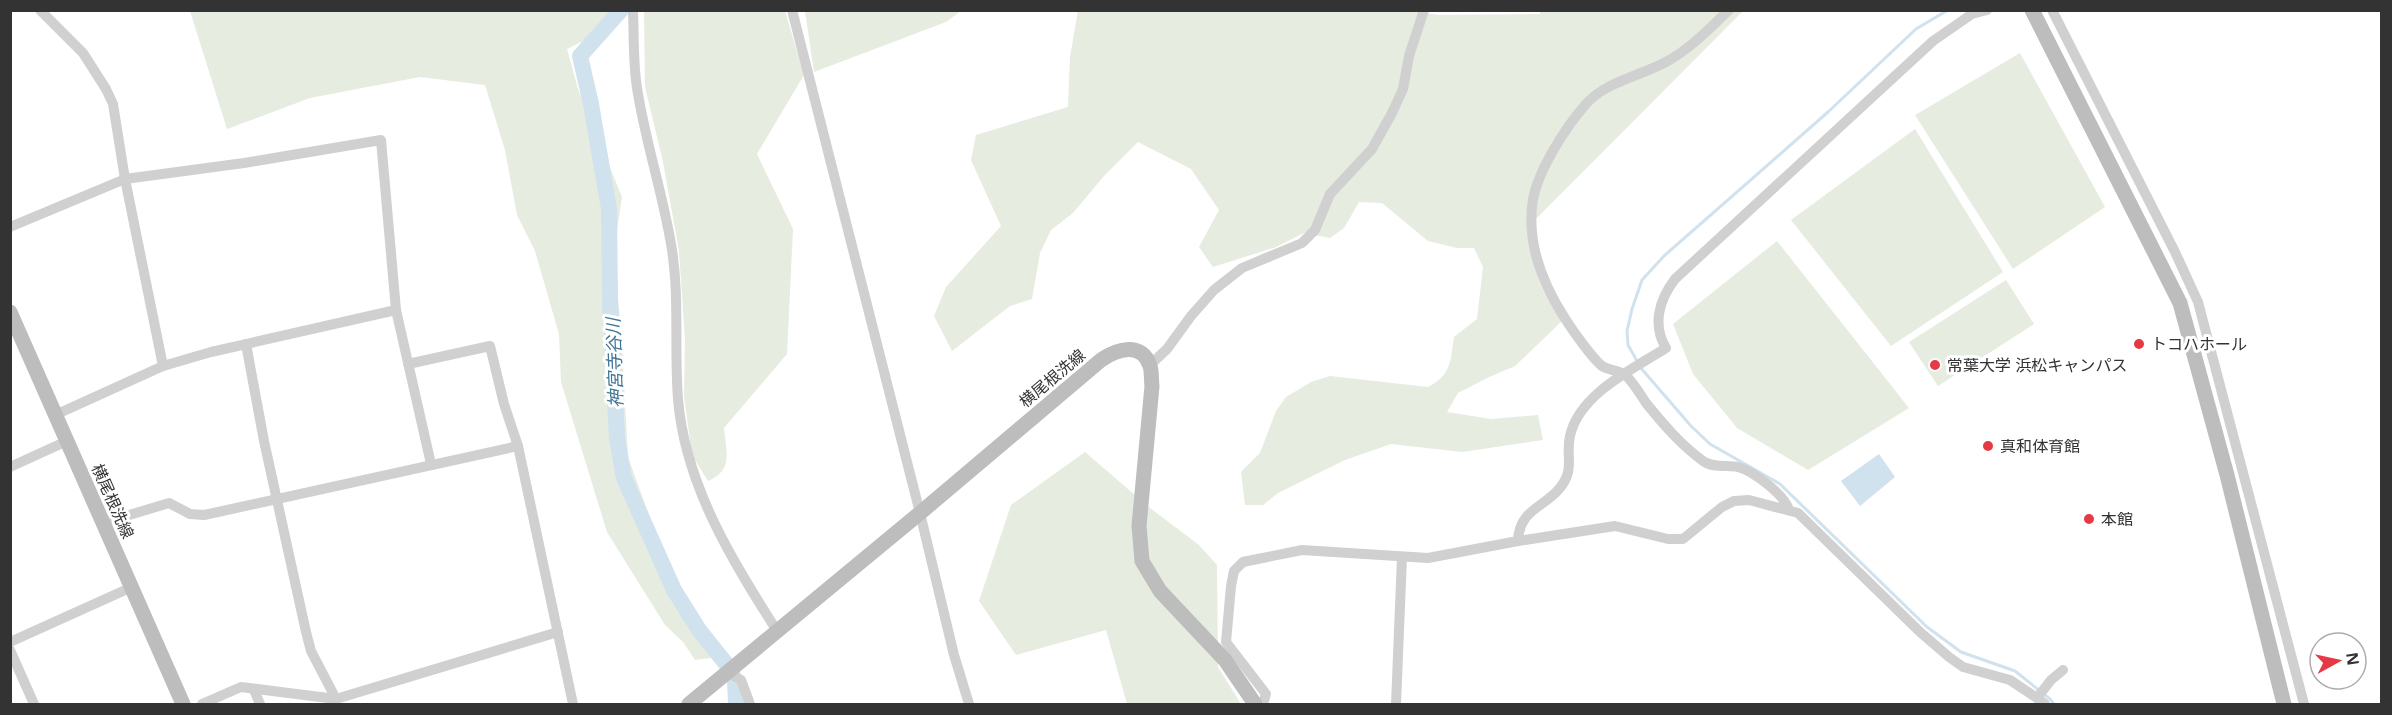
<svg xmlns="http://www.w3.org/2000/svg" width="2392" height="715" viewBox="0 0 2392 715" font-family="'Noto Sans','Noto Sans JP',sans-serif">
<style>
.green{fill:#e6ecdf}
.water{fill:#cfe2ee}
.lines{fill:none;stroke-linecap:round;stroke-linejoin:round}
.stream{stroke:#cfe2ee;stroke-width:3}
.river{stroke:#cfe2ee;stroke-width:16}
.street{stroke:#d0d0d0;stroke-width:10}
.secondary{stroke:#bdbdbd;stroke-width:15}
.poi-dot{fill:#e63946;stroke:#fff;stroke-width:2}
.labels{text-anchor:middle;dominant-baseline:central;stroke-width:6;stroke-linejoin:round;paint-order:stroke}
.poi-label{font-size:16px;fill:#333;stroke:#fff;text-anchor:start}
.street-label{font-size:16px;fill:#333;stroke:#fff}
.water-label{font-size:18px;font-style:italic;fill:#3f7597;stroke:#fff}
</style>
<rect width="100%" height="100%" fill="#fff"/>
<g class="green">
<path d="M 1404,10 L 1439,15 L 1540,14 L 1540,10 L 1743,11 L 1528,227 C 1531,266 1539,289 1562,321 L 1515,366 L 1487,378 L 1458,393 L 1447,412 L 1491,419 L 1538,415 L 1543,440 L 1462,452 L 1391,444 L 1345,460 L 1278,493 L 1263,505 L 1245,505 L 1241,472 L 1260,453 L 1276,411 L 1286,397 L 1311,382 L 1330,376 L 1428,387 C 1452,374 1450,362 1454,337 L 1477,319 L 1483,267 L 1474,248 L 1457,248 L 1428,241 L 1382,203 L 1359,202 L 1344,228 L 1330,238 L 1304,233 L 1276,247 L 1213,267 L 1199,247 L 1219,210 L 1191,169 L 1138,142 L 1104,176 L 1073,213 L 1051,230 L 1040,253 L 1032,299 L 1010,306 L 952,351 L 934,316 L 946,287 L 1001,226 L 971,160 L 976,135 L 1068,107 L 1070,57 L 1078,11 Z"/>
<polygon points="190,11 611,11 614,26 567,49 578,89 622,197 614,251 622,344 628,457 663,554 711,658 695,660 683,642 665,625 607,532 561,382 559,334 535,251 517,215 505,150 485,85 420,77 310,98 227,129"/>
<path d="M 644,11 L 785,11 L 804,75 L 757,154 L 793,229 L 787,354 L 724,428 C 726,451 734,470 708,481 L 692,455 L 684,396 L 685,339 L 679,251 L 663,162 L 645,87 Z"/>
<polygon points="805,11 805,10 961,11 946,22 814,72"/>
<polygon points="2020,53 2105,207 2013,269 1915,115"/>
<polygon points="1915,129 2003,272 1891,346 1791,220"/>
<polygon points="1777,241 1909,408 1808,470 1737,428 1693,374 1673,324"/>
<polygon points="2006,280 2034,324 1938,386 1909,342"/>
<polygon points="1085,452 1150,508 1199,545 1217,565 1218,667 1241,704 1127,704 1106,630 1016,655 979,601 1011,505"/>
</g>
<polygon class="water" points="1879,454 1895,477 1860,506 1841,481"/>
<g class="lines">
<g class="stream">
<polyline points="1637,361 1628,345 1627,331 1632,309 1642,280 1664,256 1828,112 1916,29 1948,10"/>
<polyline points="1640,367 1691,426 1710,444 1780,484 1927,627 1961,652 2015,671 2050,699 2054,704"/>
</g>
<polyline class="river" points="621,10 580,56 591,104 609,209 610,301 617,438 624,478 674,590 699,630 727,665 735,680 736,704"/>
<g class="street">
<polyline points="40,10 83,53 106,89 113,104 125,179 163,366 55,415"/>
<path d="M 633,10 C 634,36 633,63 637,88 C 645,140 662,191 671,244 C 680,295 674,347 678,399 C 685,485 732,560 777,631"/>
<polyline points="792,10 920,513 954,655 969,704"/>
<path d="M 1729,10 C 1709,29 1690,49 1666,62 C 1640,76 1605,82 1586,104 C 1565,128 1539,169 1533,199 C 1526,242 1543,285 1566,320 C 1573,331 1592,358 1602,366 C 1608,370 1617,370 1624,374 C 1632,380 1640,394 1646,403 C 1664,425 1680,444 1703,461 C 1712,468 1727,465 1738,467 C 1753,471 1785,495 1789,510"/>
<polyline points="2052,10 2175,252 2198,302 2304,704"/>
<polyline points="10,227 125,179 244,163 381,140 396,310 431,464"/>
<polyline points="246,344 264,441 306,632 311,651 336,699"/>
<polyline points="408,364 490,346 504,404 518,446"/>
<polyline points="1150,365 1167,349 1191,316 1214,290 1242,268 1302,243 1315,230 1330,194 1372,149 1392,113 1403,89 1409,56 1424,10"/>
<polyline points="163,366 211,352 396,310"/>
<polyline points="10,467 67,441"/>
<polyline points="103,523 169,503 190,514 204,515 518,446 573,704"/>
<polyline points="1518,541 1615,526 1668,539 1683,539 1722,507 1734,501 1749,500 1798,513 1920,632 1949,657 1963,667 2010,680 2037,698"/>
<polyline points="10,642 132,587"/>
<polyline points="10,650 34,704"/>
<polyline points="727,672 741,680 750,704"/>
<polyline points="254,690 260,704"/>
<polyline points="202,704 241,687 336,699 558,632"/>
<path d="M 1263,704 L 1266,694 L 1226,642 L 1231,586 L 1234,571 L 1243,562 L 1302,550 L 1428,558 L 1518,541 C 1519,510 1543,508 1559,489 C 1576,469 1565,457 1570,436 C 1579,394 1633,369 1666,348 C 1652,325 1659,300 1675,279 L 1933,41 L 1972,14 L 1987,10"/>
<polyline points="1396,704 1402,557"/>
<polyline points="2045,704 2037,698 2051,680 2063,670"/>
</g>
<g class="secondary">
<polyline points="2032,10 2180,303 2227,475 2284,704"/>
<polyline points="10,312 183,704"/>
<path d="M 689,704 L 920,513 L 1101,360 C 1117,349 1142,341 1150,366 C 1152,372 1151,380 1152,386 L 1139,526 L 1142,561 L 1160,591 L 1225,660 L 1255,704"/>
</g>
</g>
<g class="poi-dot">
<circle cx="2139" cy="344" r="6"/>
<circle cx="1935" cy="365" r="6"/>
<circle cx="1988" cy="446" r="6"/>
<circle cx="2089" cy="519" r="6"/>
</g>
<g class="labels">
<g class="poi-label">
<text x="2151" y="344">トコハホール</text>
<text x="1947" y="365">常葉大学 浜松キャンパス</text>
<text x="2000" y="446">真和体育館</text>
<text x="2101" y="519">本館</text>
</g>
<g class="street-label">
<text transform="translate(1052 378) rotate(-40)">横尾根洗線</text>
<text transform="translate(113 501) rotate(66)">横尾根洗線</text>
</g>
<g class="water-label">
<text transform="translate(614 363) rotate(-92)">神宮寺谷川</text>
</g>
</g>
<rect width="2392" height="715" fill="none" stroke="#333333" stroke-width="24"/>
<g transform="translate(2338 661) rotate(82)"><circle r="28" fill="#ffffff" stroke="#adadad" stroke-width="1.5"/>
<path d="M0-4.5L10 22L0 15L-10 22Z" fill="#e63946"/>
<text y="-9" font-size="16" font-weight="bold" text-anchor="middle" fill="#333333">N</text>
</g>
</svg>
